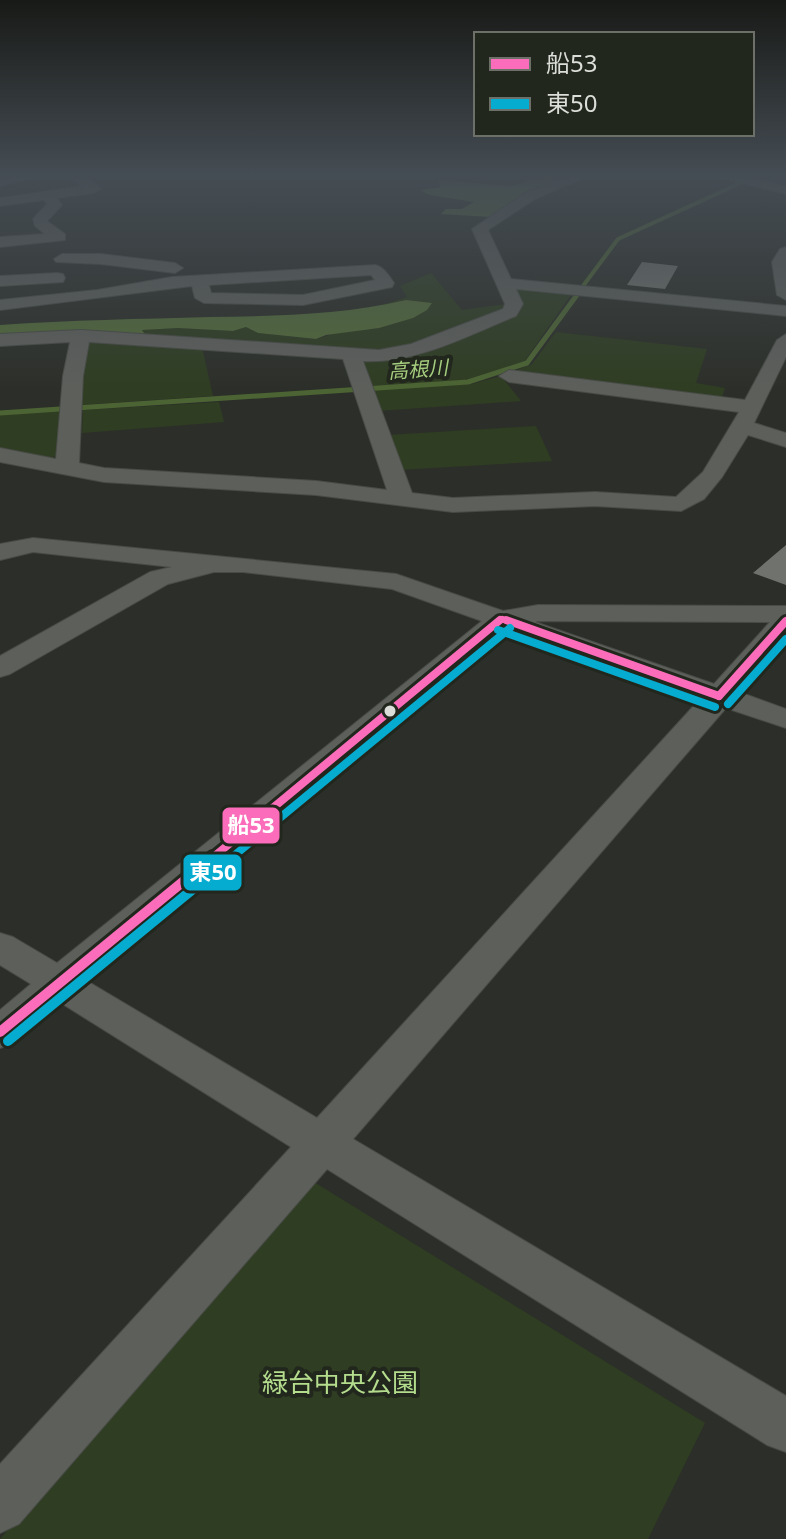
<svg xmlns="http://www.w3.org/2000/svg" width="786" height="1539" viewBox="0 0 786 1539" font-family="'Noto Sans','Noto Sans JP',sans-serif">
  <style>
    .green { fill: #2f3d22 }
    .forest { fill: #526a3a }
    .lines { fill: none; stroke-linecap: round; stroke-linejoin: round }
    .stream-far1 { stroke: #4c6433; stroke-width: 4 }
    .stream { stroke: #4c6433; stroke-width: 5 }
    .building { fill: #6f726d }
    .minor-casing { stroke: #484b46; stroke-width: 2 }
    .minor { fill: #5d5f5b; fill-rule: evenodd }
    .bus-1-far2-casing { stroke: #22271d; stroke-width: 11 }
    .bus-1-far1-casing { stroke: #22271d; stroke-width: 14 }
    .bus-1-casing { stroke: #22271d; stroke-width: 16 }
    .bus-2-far1-casing { stroke: #22271d; stroke-width: 14 }
    .bus-2-casing { stroke: #22271d; stroke-width: 16 }
    .bus-1-far2 { stroke: #fb6dba; stroke-width: 6 }
    .bus-1-far1 { stroke: #fb6dba; stroke-width: 8 }
    .bus-1 { stroke: #fb6dba; stroke-width: 10 }
    .bus-2-far1 { stroke: #06acd0; stroke-width: 8 }
    .bus-2 { stroke: #06acd0; stroke-width: 10 }
    .bus-dot { fill: #dbded8; stroke: #22271d; stroke-width: 3 }
    .labels { text-anchor: middle; dominant-baseline: central; stroke-width: 8; stroke-linejoin: round; paint-order: stroke }
    .far-water-label { font-size: 20px; font-style: italic; fill: #a5cd7e; stroke: #22271d }
    .near-park-label { font-size: 26px; fill: #b3dc8c; stroke: #22271d }
    .line-badge { stroke: #22271d; stroke-width: 3 }
    .badge-label { font-size: 22px; text-anchor: middle; font-weight: bold; fill: #fff }
  </style>
  <rect width="100%" height="100%" fill="#2c2f29"/>
  <g class="green">
    <polygon points="431,273 462,310 506,304 503,312 396,351 147,338 141,330 178,328 233,331 246,327 258,333 316,339 346,330 379,328 406,300 373,308 407,297 400,286"/>
    <polygon points="510,285 573,292 524,362 466,380 368,386 357,357 384,357 505,319"/>
    <polygon points="556,332 707,349 696,383 725,388 721,400 509,373 532,364"/>
    <polygon points="89,339 202,347 213,396 79,405"/>
    <polygon points="501,376 521,401 378,411 370,390 472,384"/>
    <polygon points="219,402 224,422 82,433 83,410"/>
    <polygon points="64,411 57,456 48,458 0,452 0,415"/>
    <polygon points="536,426 552,461 398,470 387,435"/>
    <polygon points="309,1179 705,1423 648,1539 0,1539"/>
  </g>
  <g class="forest">
    <polygon points="541,174 581,174 565,178 516,200 491,217 441,214 446,209 462,209 474,202 430,195 420,190 440,187 439,180 513,186 545,175"/>
    <path d="M406,300L432,303L427,310L413,318L379,328L326,335L316,339L258,333L246,327L233,331L178,328L142,330L147,338H0V325C70,320 140,319 210,317C276,316 342,315 406,300Z"/>
  </g>
  <g class="lines">
    <polyline class="stream-far1" points="580,290 618,239 760,174"/>
    <polyline class="stream" points="0,413 468,382 527,363 582,288"/>
  </g>
  <g class="building">
    <polygon points="642,262 678,266 665,289 627,285"/>
    <polygon points="786,545 786,585 753,573"/>
  </g>
  <g class="lines">
    <g class="minor-casing">
      <g id="minor">
        <polygon points="22,174 51,174 0,186 0,178"/>
        <polygon points="68,174 83,174 101,189 94,193 57,198 62,205 47,221 65,234 65,240 0,247 0,237 45,234 35,226 33,219 47,204 44,200 0,206 0,198 82,186"/>
        <path d="M571,174H593L535,199L488,230L511,279L786,306V316L516,289L523,304L516,316C468,335 416,364 363,361L412,493L453,498L595,492L676,497L703,472L739,412L509,382L499,376L509,370L745,400L777,340L786,334V357L754,423L786,433V447L748,435L722,477L704,499L681,511L595,506L453,512L316,495L104,482L0,462V448L56,459L63,376L70,342L0,346V334L81,330L379,350L411,344L503,309L505,304L472,229L525,193ZM89,342L343,359L387,490L316,481L104,468L79,463L83,376Z"/>
        <polygon points="705,174 730,174 786,186 786,194"/>
        <polygon points="786,247 786,300 777,295 772,262 780,249"/>
        <polygon points="62,254 101,254 175,263 183,268 175,273 101,264 56,262 54,259"/>
        <path d="M375,265C384,267 389,276 394,283L392,287L303,305L204,303L195,298L192,286L0,310V300L97,290L172,277ZM371,275L375,280L303,295L211,293L209,285Z"/>
        <polygon points="57,273 63,274 65,278 63,282 0,286 0,276"/>
        <path d="M33,538L396,574L503,611L538,605L786,606V638L739,692L786,709V728L726,708L353,1139L786,1396V1452L767,1445L327,1169L19,1524L0,1533V1464L291,1147L61,1003L14,1043L0,1048V1010L31,984L0,965V933L13,937L57,963L482,621L392,589L243,572H214L168,584L10,674L0,677V656L150,572L172,567L33,552L0,560V544ZM535,622L538,621L770,622L714,684ZM506,630L700,699L317,1118L87,981Z"/>
      </g>
    </g>
    <use href="#minor" class="minor"/>
    <g class="bus-1-far2-casing">
      <g id="bus-1-far2">
        <polyline points="502,619 512,622"/>
        <polyline points="498,622 502,619"/>
      </g>
    </g>
    <g class="bus-1-far1-casing">
      <g id="bus-1-far1">
        <polyline points="506,620 719,696"/>
        <polyline points="719,696 786,621"/>
        <polyline points="211,859 500,620"/>
      </g>
    </g>
    <g class="bus-1-casing">
      <polyline id="bus-1" points="0,1032 213,857"/>
    </g>
    <g class="bus-2-far1-casing">
      <g id="bus-2-far1">
        <polyline points="498,630 715,707"/>
        <polyline points="728,704 786,639"/>
        <polyline points="230,859 510,628"/>
      </g>
    </g>
    <g class="bus-2-casing">
      <polyline id="bus-2" points="8,1041 232,857"/>
    </g>
    <use href="#bus-1-far2" class="bus-1-far2"/>
    <use href="#bus-1-far1" class="bus-1-far1"/>
    <use href="#bus-1" class="bus-1"/>
    <use href="#bus-2-far1" class="bus-2-far1"/>
    <use href="#bus-2" class="bus-2"/>
  </g>
  <linearGradient id="sky" x2="0" y2="1"><stop stop-color="#181a17"/><stop offset="0.45" stop-color="#454d54"/><stop offset="1" stop-color="#454d54" stop-opacity="0"/></linearGradient>
  <rect width="786" height="389" fill="url(#sky)"/>
  <circle class="bus-dot" cx="390" cy="711" r="7"/>
  <g class="labels">
    <g class="far-water-label">
      <text transform="translate(418 369) rotate(-4)">高根川</text>
    </g>
    <g class="near-park-label">
      <text x="340" y="1382">緑台中央公園</text>
    </g>
  </g>
  <g class="line-badge">
    <rect x="221" y="806" width="60" height="39" rx="8" fill="#fb6dba"/>
    <rect x="182" y="853" width="61" height="39" rx="8" fill="#06acd0"/>
  </g>
  <g class="badge-label">
    <text x="251" y="833">船53</text>
    <text x="213" y="880">東50</text>
  </g>
  <rect x="474" y="32" width="280" height="104" fill="#22271d" stroke="#6c7068" stroke-width="2"/>
  <rect x="490" y="58" width="40" height="12" fill="#fb6dba" stroke="#6c7068" stroke-width="2"/>
  <text x="546" y="72" font-size="24" fill="#dbded8">船53</text>
  <rect x="490" y="98" width="40" height="12" fill="#06acd0" stroke="#6c7068" stroke-width="2"/>
  <text x="546" y="112" font-size="24" fill="#dbded8">東50</text>
</svg>
